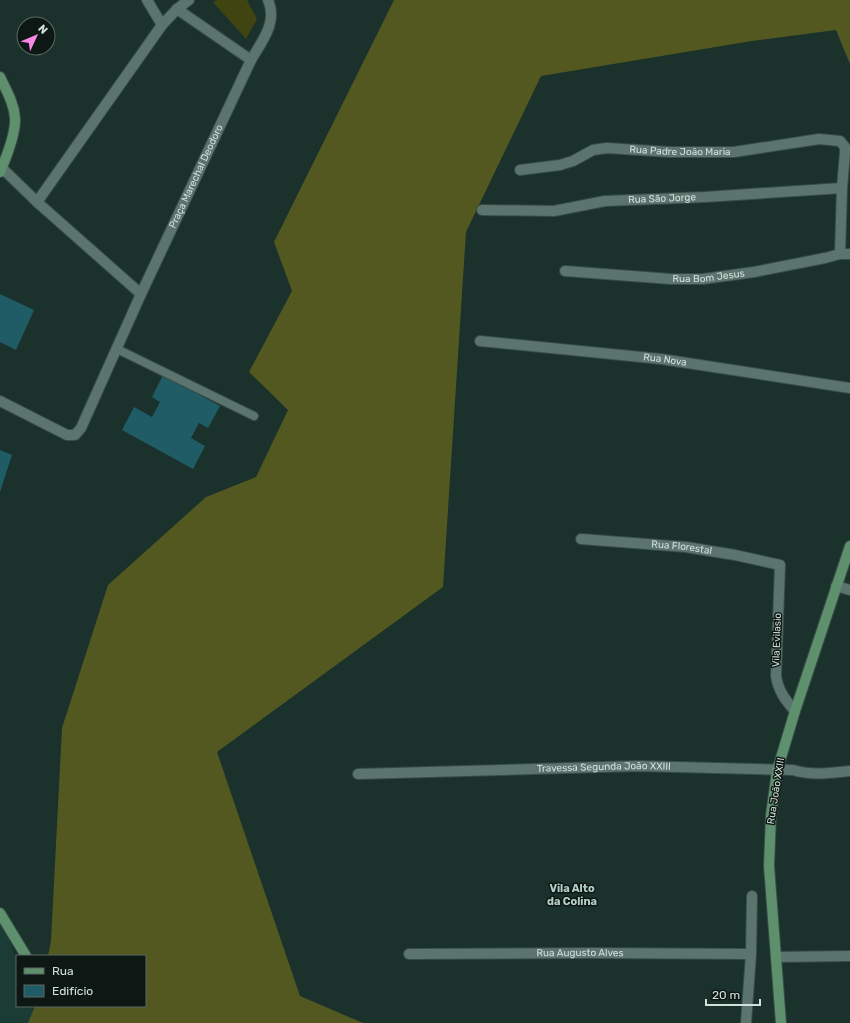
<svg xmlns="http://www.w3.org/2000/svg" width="850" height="1023" viewBox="0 0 850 1023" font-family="Rubik,sans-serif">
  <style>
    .built { fill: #1b3c35 }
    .green { fill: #3f4411 }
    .forest { fill: #525820 }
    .building { fill: #205c65 }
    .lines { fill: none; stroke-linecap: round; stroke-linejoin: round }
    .lane-casing { stroke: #394d48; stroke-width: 10 }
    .street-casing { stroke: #394d48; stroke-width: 12 }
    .secondary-casing { stroke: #394d48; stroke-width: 12 }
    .lane { stroke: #5b746d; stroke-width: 8 }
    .street { stroke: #5b746d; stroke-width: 10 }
    .secondary { stroke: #5f906e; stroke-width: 10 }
    .labels { text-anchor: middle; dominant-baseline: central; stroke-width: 3; stroke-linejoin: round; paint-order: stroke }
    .street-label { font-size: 10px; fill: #d2e0dc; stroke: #0d1714 }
    .neighbourhood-label { font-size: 11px; font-weight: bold; fill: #b3cfc7; stroke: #0d1714 }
  </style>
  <rect width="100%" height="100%" fill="#1a312c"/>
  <polygon class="built" points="0,914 17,963 17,1006 32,1006 33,1011 28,1023 0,1023"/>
  <polygon class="green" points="217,0 247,0 257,19 246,39 213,2"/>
  <polygon class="forest" points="394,0 850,0 850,64 836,30 752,41 541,76 466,232 443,587 217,752 300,996 363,1023 28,1023 35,1006 145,1006 145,956 48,956 51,941 62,728 108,585 206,497 256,477 288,410 249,372 292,291 274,242"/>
  <g class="building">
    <polygon points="0,294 34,310 16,350 0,342"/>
    <polygon points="163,375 220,406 208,428 199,423 191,438 205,446 193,469 122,430 134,407 152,417 160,402 152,397"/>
    <polygon points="0,450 12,455 0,492"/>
  </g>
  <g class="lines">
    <g class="lane-casing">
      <polyline id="lane" points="117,349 254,416"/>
    </g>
    <g class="street-casing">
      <g id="street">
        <polyline points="147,0 162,25"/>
        <polyline points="177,9 251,60"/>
        <polyline points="2,168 37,202 141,294"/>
        <path id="s1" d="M520,170L560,165L573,161L593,150L607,148L670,152H734L819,139L840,141L845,147V152L842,188L840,254"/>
        <polyline points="37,202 162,25 177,9 189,0"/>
        <path id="s2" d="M482,210L554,211L605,201L705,197L842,188"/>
        <path id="s3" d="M565,271L671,279H703L754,272L825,258L840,254H850"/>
        <path id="s4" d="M480,341L661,359L850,388"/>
        <path id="s5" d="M0,401L67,435H75L81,428L141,294L251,60C262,41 278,22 268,0"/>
        <path id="s6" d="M581,539L686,547L735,555L780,565L776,676C778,690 785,700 795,711"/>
        <polyline points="836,586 850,590"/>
        <path id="s7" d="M358,774L638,766L793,770C813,776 830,773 850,771"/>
        <path id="s8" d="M409,954L590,953L751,954"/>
        <polyline points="776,957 850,956"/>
        <polyline points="746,1023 751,954 752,896"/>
      </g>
    </g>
    <g class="secondary-casing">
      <g id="secondary">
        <path d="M0,77C6,90 14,103 15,118C16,134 6,158 0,172"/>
        <polyline points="0,913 26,956"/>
        <polyline points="781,1023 769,866 771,815 777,771 795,711 850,546"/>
      </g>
    </g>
    <use href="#lane" class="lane"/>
    <use href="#street" class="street"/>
    <use href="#secondary" class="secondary"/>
  </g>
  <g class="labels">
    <g class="street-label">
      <text stroke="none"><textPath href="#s1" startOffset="164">Rua Padre João Maria</textPath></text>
      <text stroke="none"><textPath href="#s5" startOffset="369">Praça Marechal Deodoro</textPath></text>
      <text stroke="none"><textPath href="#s2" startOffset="181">Rua São Jorge</textPath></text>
      <text stroke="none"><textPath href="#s3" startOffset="144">Rua Bom Jesus</textPath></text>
      <text stroke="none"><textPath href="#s4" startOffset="186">Rua Nova</textPath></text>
      <text stroke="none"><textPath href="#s6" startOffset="101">Rua Florestal</textPath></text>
      <text transform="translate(777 640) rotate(-88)">Vila Evilasio</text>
      <text stroke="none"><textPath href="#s7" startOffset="246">Travessa Segunda João XXIII</textPath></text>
      <text transform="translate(776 791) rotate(-81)">Rua João XXIII</text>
      <text stroke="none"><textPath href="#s8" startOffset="171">Rua Augusto Alves</textPath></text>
    </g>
    <g class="neighbourhood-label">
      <text x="572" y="888">Vila Alto<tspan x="572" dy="13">da Colina</tspan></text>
    </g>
  </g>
  <rect x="16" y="955" width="130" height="52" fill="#0d1714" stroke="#5c6764"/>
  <rect x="24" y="968" width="20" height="6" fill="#5f906e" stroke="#5c6764"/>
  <text x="52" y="975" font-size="12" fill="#d2e0dc">Rua</text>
  <rect x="24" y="985" width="20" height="12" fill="#205c65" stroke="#5c6764"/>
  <text x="52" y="995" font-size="12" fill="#d2e0dc">Edifício</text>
  <g transform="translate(36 36) rotate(46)"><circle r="19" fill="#0d1714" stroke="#5c6764"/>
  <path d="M0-3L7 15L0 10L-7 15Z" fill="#fa87e7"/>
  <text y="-6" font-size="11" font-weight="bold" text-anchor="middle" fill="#d2e0dc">N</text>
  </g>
  <path d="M706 999v6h54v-6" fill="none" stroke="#d2e0dc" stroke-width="2"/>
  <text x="712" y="999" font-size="12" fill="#d2e0dc" stroke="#0d1714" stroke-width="3" paint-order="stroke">20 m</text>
</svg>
